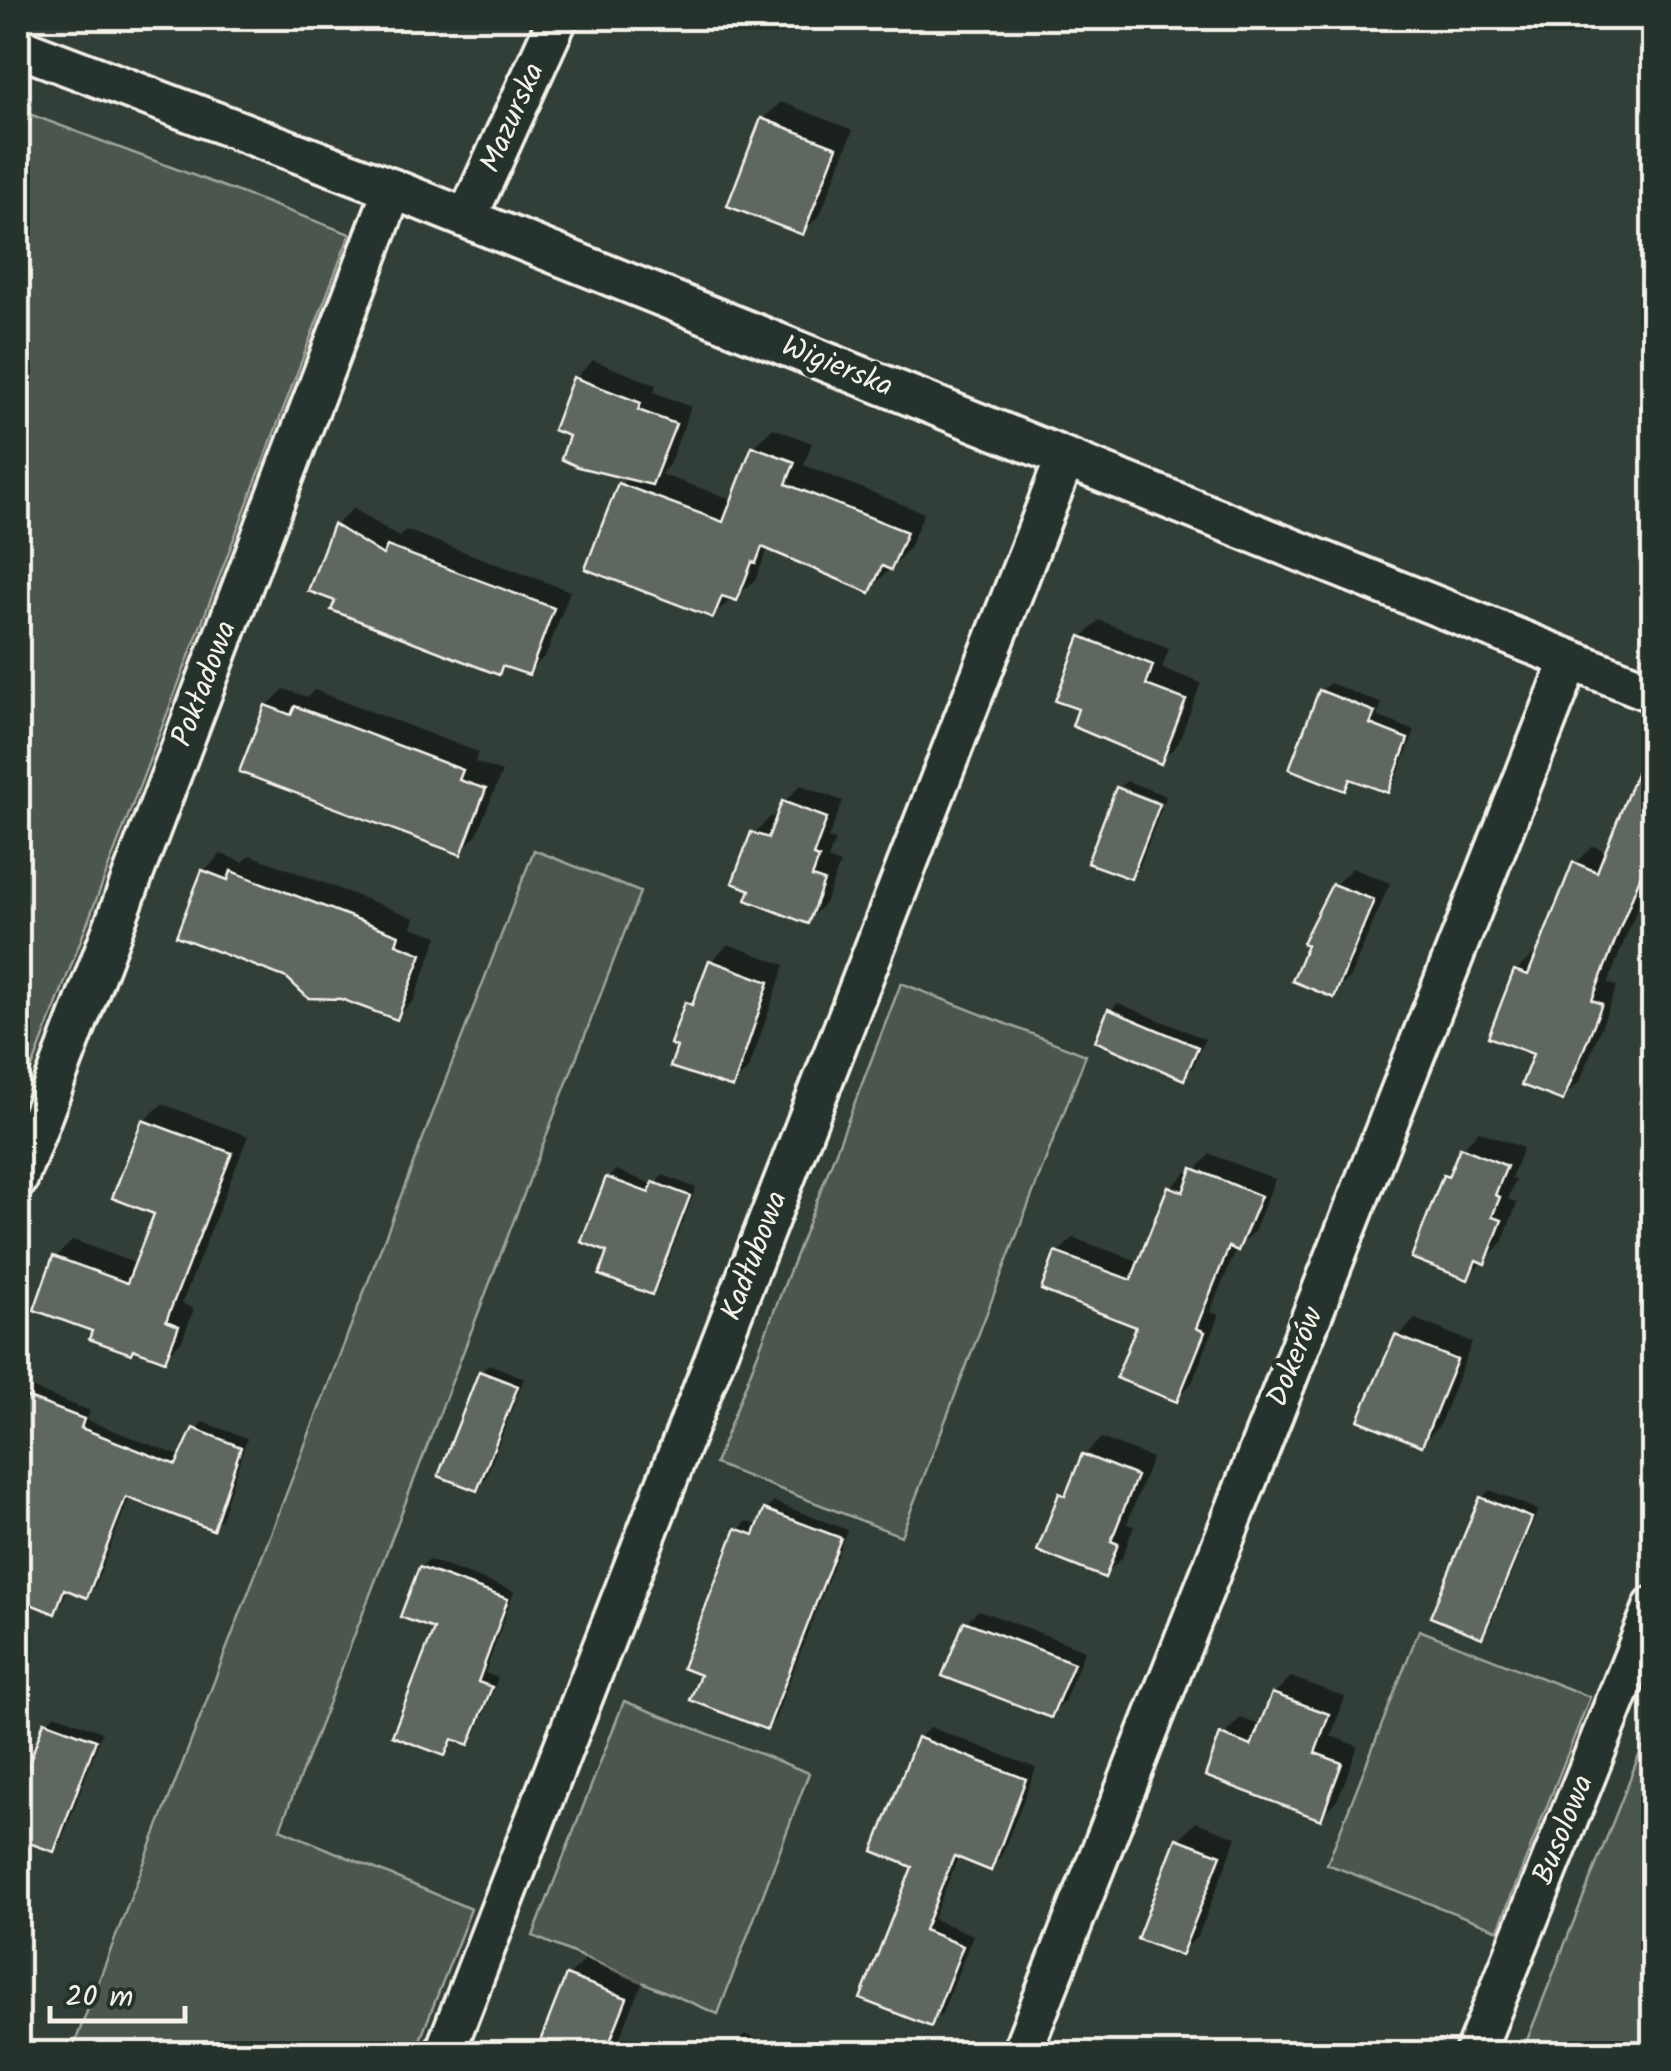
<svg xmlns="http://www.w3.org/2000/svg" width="1671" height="2071" viewBox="0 0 1671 2071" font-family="Kalam,sans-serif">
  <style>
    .green { fill: #4c564f; stroke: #a0a49c; stroke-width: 2.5 }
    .shadow { fill: #0007; fill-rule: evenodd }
    .building { fill: #5f6861; stroke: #f4f1e8; stroke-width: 2.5 }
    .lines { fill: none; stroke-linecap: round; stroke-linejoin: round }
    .street-casing { stroke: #f4f1e8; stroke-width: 45 }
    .street { stroke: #26332d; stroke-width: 38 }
    .labels { text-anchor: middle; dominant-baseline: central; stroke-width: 10; stroke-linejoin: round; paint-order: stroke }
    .street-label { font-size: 30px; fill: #f4f1e8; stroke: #26332d }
  </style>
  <rect width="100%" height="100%" fill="#323e38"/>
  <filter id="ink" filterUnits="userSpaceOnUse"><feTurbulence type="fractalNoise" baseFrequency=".01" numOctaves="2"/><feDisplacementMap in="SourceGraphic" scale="20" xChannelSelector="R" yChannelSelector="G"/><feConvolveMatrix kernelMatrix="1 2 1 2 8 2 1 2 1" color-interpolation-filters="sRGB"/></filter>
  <g filter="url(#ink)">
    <g class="green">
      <polygon points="32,115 350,234 18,1105 18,153"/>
      <polygon points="534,850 640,892 280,1829 471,1909 415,2053 71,2053"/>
      <polygon points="901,983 1086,1055 901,1536 715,1464"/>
      <polygon points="1419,1630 1590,1697 1498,1930 1327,1864"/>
      <polygon points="624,1701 809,1773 718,2014 533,1936"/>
      <polygon points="1653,1720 1653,2053 1522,2053"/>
    </g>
    <g class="shadow">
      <polygon points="781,102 853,130 820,215 803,232 763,119"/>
      <polygon points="593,360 656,385 654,392 691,407 669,465 660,474 734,500 754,447 773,428 812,443 804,465 924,513 909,548 870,590 769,547 755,580 713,615 620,485 628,477 572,434 556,429 576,378"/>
      <polygon points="353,508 399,537 406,530 570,591 546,655 528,672 506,664 498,672 311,590 336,525"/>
      <polygon points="1099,620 1169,648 1162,668 1201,683 1178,744 1160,761 1081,708 1082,638"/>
      <polygon points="1330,683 1382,704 1377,716 1415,731 1395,782 1387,790 1354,777 1344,788 1321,691"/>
      <polygon points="284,689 307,697 314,690 478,752 475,762 502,772 477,834 460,852 267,706"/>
      <polygon points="1654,762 1654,865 1608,983 1617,986 1580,1081 1562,1098 1536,1053 1516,971 1534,954 1539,956 1575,864 1593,846 1608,852"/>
      <polygon points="1127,781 1166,796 1164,803 1121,786"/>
      <polygon points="801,785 843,801 828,838 835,840 828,859 840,864 825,903 807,921 753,888 754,834 771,816 778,819 784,802"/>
      <polygon points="1119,791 1162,807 1139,868 1130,876"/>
      <polygon points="221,854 243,862 251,855 415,918 412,927 438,936 414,1000 397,1017 204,872"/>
      <polygon points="1352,868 1390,883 1350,977 1333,995 1334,886"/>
      <polygon points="728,944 785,965 749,1068 732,1086 687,1004 700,990 711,962"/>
      <polygon points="1118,1003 1205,1039 1192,1069 1183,1077 1110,1011"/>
      <polygon points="162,1104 248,1136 182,1303 194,1309 182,1340 165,1358 95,1330 55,1258 73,1240 137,1264 157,1212 144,1121"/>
      <polygon points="1479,1131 1523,1148 1511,1178 1516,1180 1508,1199 1517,1203 1502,1243 1467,1277 1445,1176 1455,1166 1462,1149"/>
      <path d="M1210,1154L1275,1179L1254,1232L1237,1248L1210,1312L1219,1315L1192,1383L1176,1399L1140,1326L1057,1254L1073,1238L1141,1262L1171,1188L1187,1171L1193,1174ZM1175,1186L1196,1193L1175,1191Z"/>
      <polygon points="616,1170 654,1185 663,1175 696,1188 659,1284 651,1292 611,1251 608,1179"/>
      <polygon points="1415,1319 1472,1342 1439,1426 1422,1443 1398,1337"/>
      <polygon points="489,1364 524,1378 485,1480 476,1488 481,1373"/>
      <polygon points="28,1387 90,1411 87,1420 182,1457 195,1430 203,1422 247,1438 221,1519 213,1527 130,1496 95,1586 87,1595 68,1588 62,1603 54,1611 18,1596 18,1400"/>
      <polygon points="1101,1438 1152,1458 1127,1524 1134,1526 1122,1558 1104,1575 1061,1495 1073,1483 1084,1456"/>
      <polygon points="1490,1490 1538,1510 1489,1627 1481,1635 1482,1498"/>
      <polygon points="774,1502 847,1530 775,1719 767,1727 704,1673 686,1667 739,1529 747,1521 760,1526 766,1510"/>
      <polygon points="429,1560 514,1591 485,1673 498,1678 476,1734 468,1742 456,1738 445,1753 437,1628 421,1568"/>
      <polygon points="979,1610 1085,1650 1064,1702 1051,1715 966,1622"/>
      <polygon points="1291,1677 1345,1697 1331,1736 1358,1746 1338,1799 1320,1817 1223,1736 1240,1718 1262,1726 1274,1694"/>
      <polygon points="55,1714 102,1732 62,1841 54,1850 18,1836 18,1802 46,1723"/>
      <polygon points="930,1727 1036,1768 1001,1857 990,1868 959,1855 933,1919 973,1935 942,2013 931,2024 915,1865 919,1738"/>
      <polygon points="1196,1822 1237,1837 1198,1936 1180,1953 1140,1938 1179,1839"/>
      <polygon points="586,1959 643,1981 613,2054 553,2054 569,1976"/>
      <polygon points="745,2034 796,2054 727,2054"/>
    </g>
    <g class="building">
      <polygon points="761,118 837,147 803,235 727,206"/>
      <polygon points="573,377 641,403 638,410 676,424 652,485 578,467 561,459 569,436 553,430"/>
      <polygon points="752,446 795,462 786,484 907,532 891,570 882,566 870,593 762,547 756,563 752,562 737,601 722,596 713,618 585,569 618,483 723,522"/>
      <polygon points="333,524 383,555 387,546 554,608 529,675 502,666 499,675 331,610 335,601 308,591"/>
      <polygon points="1080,636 1153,665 1146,685 1186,700 1161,764 1072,726 1078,709 1055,701"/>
      <polygon points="1319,690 1375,712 1370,724 1408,739 1388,793 1350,779 1345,791 1289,769"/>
      <polygon points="265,705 291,715 295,706 463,770 459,780 486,789 461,855 239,772"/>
      <polygon points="1651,735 1654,735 1654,841 1592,1000 1602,1004 1563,1101 1521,1085 1533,1054 1488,1037 1514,970 1528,975 1573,862 1597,872"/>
      <polygon points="1116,787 1160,804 1131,879 1087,863"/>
      <polygon points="782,801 827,818 813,856 819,858 812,877 824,881 808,924 746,900 750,890 732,883 751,832 768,838"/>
      <polygon points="202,870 228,880 231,871 399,935 396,944 422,954 397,1020 341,999 308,998 287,978 176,936"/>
      <polygon points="1332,884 1374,900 1334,998 1292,981 1307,945 1302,943"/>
      <polygon points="709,960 769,982 733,1088 670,1067 677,1047 670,1044 685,1002 692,1005"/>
      <polygon points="1108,1009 1198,1047 1184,1080 1095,1041"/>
      <polygon points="142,1120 232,1153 166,1321 179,1326 165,1361 133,1349 131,1354 89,1339 92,1331 34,1310 53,1256 127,1283 154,1214 112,1198"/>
      <polygon points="1460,1147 1507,1166 1495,1195 1500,1197 1492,1217 1502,1220 1485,1264 1476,1260 1468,1280 1411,1258 1443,1175 1448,1177"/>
      <polygon points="1192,1168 1261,1196 1238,1251 1229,1247 1196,1328 1205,1332 1177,1402 1116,1378 1136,1327 1041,1290 1055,1252 1131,1280 1168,1186 1183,1192"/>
      <polygon points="606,1177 649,1193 653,1182 690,1196 652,1295 599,1275 607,1252 581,1242"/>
      <polygon points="1395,1335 1457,1360 1422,1446 1358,1420"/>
      <polygon points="479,1371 518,1386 477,1491 438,1476"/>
      <polygon points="18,1394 84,1419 81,1428 176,1465 193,1428 241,1447 213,1530 126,1497 87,1598 64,1589 55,1614 18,1599"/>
      <polygon points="1082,1454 1137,1476 1111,1541 1118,1544 1105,1578 1037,1551 1059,1493 1065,1496"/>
      <polygon points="1480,1497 1532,1518 1482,1638 1430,1617"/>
      <polygon points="764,1509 841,1538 767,1730 690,1700 700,1675 682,1668 736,1528 754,1535"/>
      <polygon points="419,1567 508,1599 478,1682 492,1687 469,1745 452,1739 445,1756 392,1736 434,1629 400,1617"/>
      <polygon points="964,1621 1074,1663 1051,1718 942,1676"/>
      <polygon points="1272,1693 1329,1714 1315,1753 1342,1763 1321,1820 1205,1776 1220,1734 1251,1746"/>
      <polygon points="44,1721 96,1740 54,1852 18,1839 18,1795"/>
      <polygon points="917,1737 1026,1779 991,1871 954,1856 924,1930 963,1946 931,2027 860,1999 912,1867 873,1851"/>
      <polygon points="1176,1838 1221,1855 1181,1956 1137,1939"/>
      <polygon points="566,1975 627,1998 605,2054 535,2054"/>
    </g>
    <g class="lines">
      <g class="street-casing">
        <g id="street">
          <polyline points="18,47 393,189 1654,693"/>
          <polyline points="467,218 558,18"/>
          <polyline points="18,1179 393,189"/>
          <polyline points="444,2054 1065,459"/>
          <polyline points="1021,2054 1570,661"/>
          <polyline points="1474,2054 1654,1606"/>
        </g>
      </g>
      <use href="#street" class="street"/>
    </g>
  </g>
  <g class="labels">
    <g class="street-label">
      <text transform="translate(513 118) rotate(-66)">Mazurska</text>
      <text transform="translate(837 367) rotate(22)">Wigierska</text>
      <text transform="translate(205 684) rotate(-69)">Pokładowa</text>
      <text transform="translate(755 1256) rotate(-69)">Kadłubowa</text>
      <text transform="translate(1296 1357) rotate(-68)">Dokerów</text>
      <text transform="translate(1564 1830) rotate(-68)">Busolowa</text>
    </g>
  </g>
  <rect width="1671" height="2071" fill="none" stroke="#26332d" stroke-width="60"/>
  <rect x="30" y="30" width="1611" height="2011" fill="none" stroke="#f4f1e8" stroke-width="4" filter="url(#ink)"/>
  <path d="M50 2006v15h135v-15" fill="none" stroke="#f4f1e8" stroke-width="5"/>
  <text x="65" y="2006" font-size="30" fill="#f4f1e8" stroke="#26332d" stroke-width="8" paint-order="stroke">20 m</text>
</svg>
